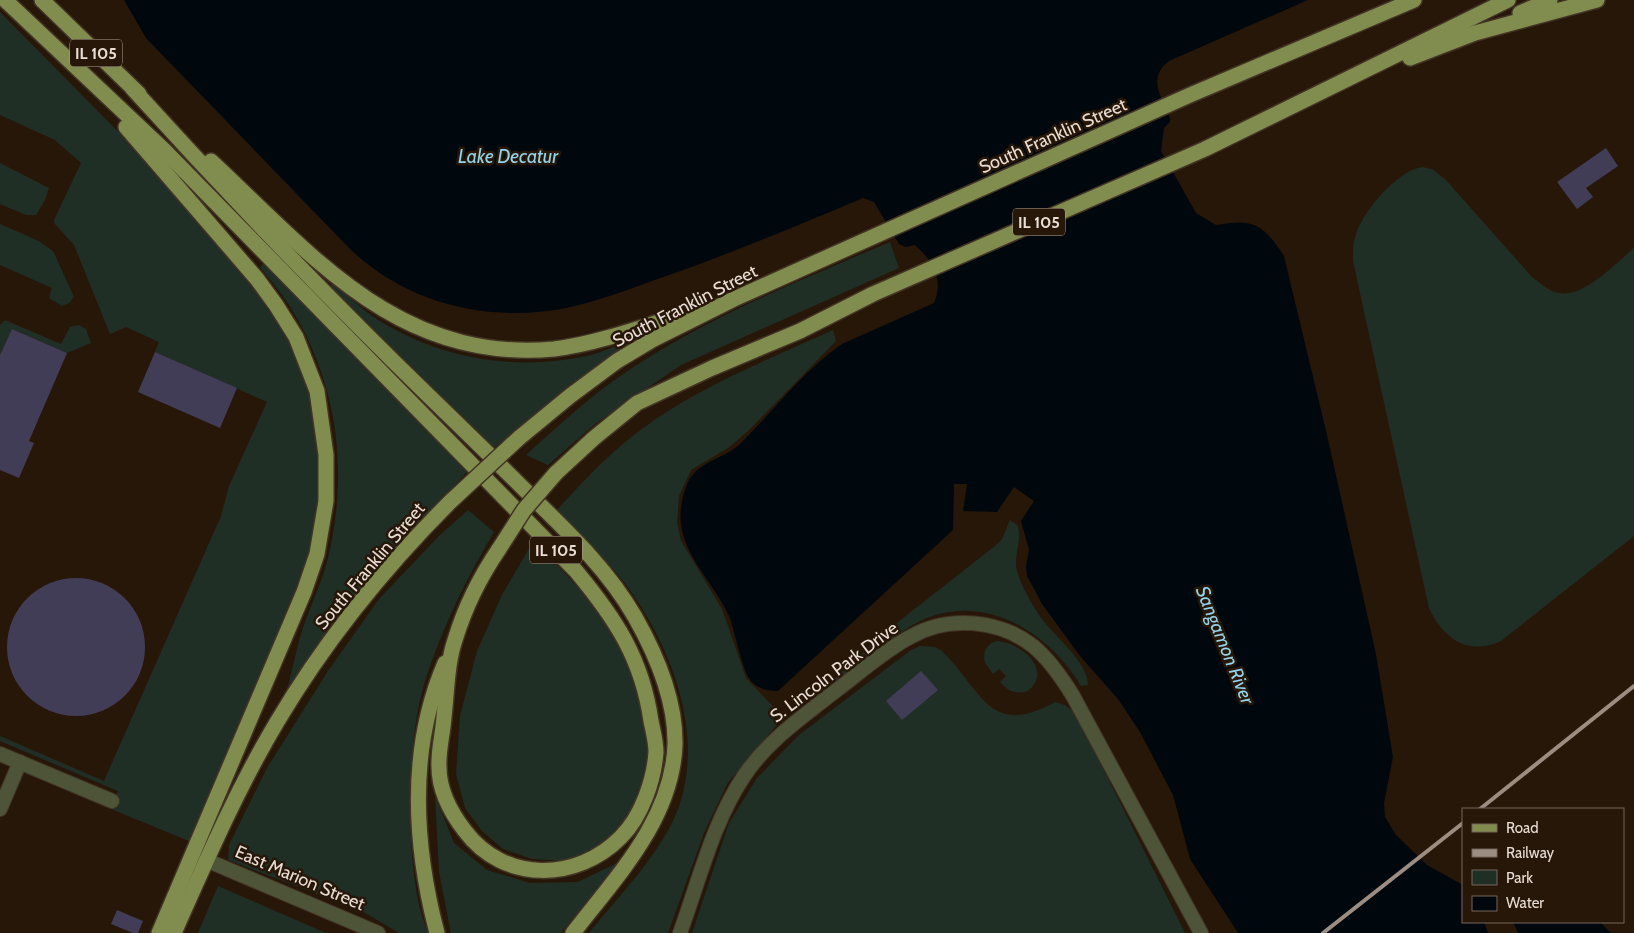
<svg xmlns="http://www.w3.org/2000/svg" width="1634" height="933" viewBox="0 0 1634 933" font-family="Cabin,sans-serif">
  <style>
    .green { fill: #202f26 }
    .water { fill: #00080e }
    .building { fill: #423d56 }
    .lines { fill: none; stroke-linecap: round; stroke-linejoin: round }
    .street-casing { stroke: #423325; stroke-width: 16 }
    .primary-casing { stroke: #423325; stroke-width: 18 }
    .street { stroke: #4e5437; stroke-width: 14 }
    .primary { stroke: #808d4e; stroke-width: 15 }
    .rail { stroke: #9b8d82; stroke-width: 4 }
    .primary-bridge-casing { stroke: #423325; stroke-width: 18; stroke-linecap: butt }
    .primary-bridge { stroke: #808d4e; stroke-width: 15 }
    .labels { text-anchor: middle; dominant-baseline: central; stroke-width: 5; stroke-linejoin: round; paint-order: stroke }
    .shield { fill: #271709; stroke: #afa297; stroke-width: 1 }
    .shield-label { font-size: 16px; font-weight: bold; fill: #e9ddd4 }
    .street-label { font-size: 18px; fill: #e9ddd4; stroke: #271709 }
    .water-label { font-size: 19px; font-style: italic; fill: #93d4ea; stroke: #271709 }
  </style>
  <rect width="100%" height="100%" fill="#271709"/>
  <g class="green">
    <polygon points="0,12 157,171 261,298 294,350 310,396 316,421 320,461 318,506 306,567 280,636 189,841 111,809 118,791 0,741 0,736 104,781 221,516 229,486 267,402 155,352 159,342 126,327 110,334 74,245 54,223 54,220 81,163 55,140 0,115"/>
    <polygon points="0,163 49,188 45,200 36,215 26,215 0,204"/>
    <path d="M1422,167L1432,169L1445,179L1532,277C1540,283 1548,291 1559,293C1584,298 1616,263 1634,248V536L1501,641C1467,656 1444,639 1429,608L1353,261C1353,251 1353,242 1356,234C1364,210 1397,171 1422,167Z"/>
    <polygon points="0,224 39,241 53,251 74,297 69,303 62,306 49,298 52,288 0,265"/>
    <path d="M890,242L899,268L681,365L595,424L548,465L526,455C556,428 586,400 619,377C703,319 796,282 890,242Z"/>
    <path d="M265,261L468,471L379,568L285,697C291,676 295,655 301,634C308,611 319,589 326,566C349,479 340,391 294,313C285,297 272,282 260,267Z"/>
    <path d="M333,283C346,293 358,306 371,315C433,358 514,372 587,356C601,353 614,346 627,342L630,347L553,401L494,448L330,286Z"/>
    <polygon points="5,320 61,344 70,327 79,325 86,329 91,343 67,353 12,329 0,355 0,325"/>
    <path d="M833,330L836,341L748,431L728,448L691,470L679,496L677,523L681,541L722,609L746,678L783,717L727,784L704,833L668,933H589C615,901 645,870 666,834C713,756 677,654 627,586C607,559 579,535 556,511C577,488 599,464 623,444C684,392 761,363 833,330Z"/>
    <path d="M468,510L494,532C466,579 442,628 425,681C407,741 406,839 418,900C420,911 424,922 428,933H399L362,911L228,860L229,845L267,768L328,671L379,599L440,535Z"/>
    <path d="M1010,520L1018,526C1021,543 1016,549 1016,564C1016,578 1034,608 1042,619C1055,637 1088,662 1088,685L1081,686C1044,624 968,584 902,632C888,642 845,681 832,683L840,673L889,629L995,546L1002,539Z"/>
    <polygon points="534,540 596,607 625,656 644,709 650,764 634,811 605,843 565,861 532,859 503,849 482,831 465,808 456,774 460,716 477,651 502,595"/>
    <path d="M997,641C1020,642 1054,670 1028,691C1016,695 1008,691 1000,682L1006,676L999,669L993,674L985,663C982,653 987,643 997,641Z"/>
    <path d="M920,646L935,647L942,651C982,690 989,739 1055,702L1065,705L1076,714L1185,933H692L729,823L757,778L799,735L911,650Z"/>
    <polygon points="435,796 454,843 487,870 530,883 578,882 619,862 561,933 451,933 439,872"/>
    <polygon points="218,886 326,933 198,933"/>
  </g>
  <g class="water">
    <path d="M124,0H1308L1169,61C1147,78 1161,96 1170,118V122L1164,128L1161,151L1196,213L1216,225C1254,218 1263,224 1284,256L1327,435L1376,654L1393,757L1384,803L1385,817L1396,835L1427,865L1463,885V922H1484L1488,933H1238L1190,859L1173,795L1140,732L1118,699L1080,656L1042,604L1027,576L1026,566L1029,550L1021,521L1034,501L1014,487L997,512L963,511L967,484H954L953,530L778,691C769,691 757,689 751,681C741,668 736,634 729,616C717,589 690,562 683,534C678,517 681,498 688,482C699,460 726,459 742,442C775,409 803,371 842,344L934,303C944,279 933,261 915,245L906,247L899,244L874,202L863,198C799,225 737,251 672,274C639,285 606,299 571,307C491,324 409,305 350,249L146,38Z"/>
    <polygon points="1513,922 1600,922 1611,933 1518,933"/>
  </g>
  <g class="building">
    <polygon points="1606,148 1618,166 1586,188 1593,197 1577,209 1557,182"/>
    <polygon points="12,329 67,353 29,441 34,443 19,478 0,470 0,355"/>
    <polygon points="155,352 237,388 220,428 138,392"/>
    <circle cx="76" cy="647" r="69"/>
    <polygon points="921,671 938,690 902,720 886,701"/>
    <polygon points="117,910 143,921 138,933 133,933 111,924"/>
  </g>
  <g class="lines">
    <g class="street-casing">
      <g id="street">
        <polyline points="0,754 112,801"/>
        <polyline points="0,809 20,762"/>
        <polyline points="206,860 378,933"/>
        <path d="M680,933C699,881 713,822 744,776C768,740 805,715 838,689C862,671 885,650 912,636C949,615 1000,620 1033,646C1050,660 1062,678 1073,696L1201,933"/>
      </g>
    </g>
    <g class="primary-casing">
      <g id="primary">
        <path d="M5,0L164,150L576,571C615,618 642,658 651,721C653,731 656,742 656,752C654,780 642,816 621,837C577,882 504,883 465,831C451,813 439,790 439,767C438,751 443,733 444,717C447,692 447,663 455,640C465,607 480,577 499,549"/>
        <polyline points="42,0 139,94"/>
        <polyline points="1520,13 1550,0"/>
        <polyline points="1410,58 1475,33 1597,0"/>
        <path d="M133,89C229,195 328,298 431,398C465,431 499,464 532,497C569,533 609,571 635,617C656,654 676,701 675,745C672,820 616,877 573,933"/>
        <polyline points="126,127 257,279 276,305 296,337 317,391 326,455 326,501 317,554 304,592 159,933"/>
        <path d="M211,161C313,256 399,363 554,349C598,344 653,323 696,310"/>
        <polyline points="519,438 570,396 617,361 652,340 734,299 1190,95 1414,0"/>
        <polyline points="556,473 594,438 637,403 712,368 800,331 873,294 1205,149 1508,0"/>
        <path d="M174,933C206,861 237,789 277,722C325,641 384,568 450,502"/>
        <path d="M437,933C414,845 408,749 445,663"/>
      </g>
    </g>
    <use href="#street" class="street"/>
    <use href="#primary" class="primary"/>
    <g class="rail">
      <polyline points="1480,809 1634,686"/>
      <polyline points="1323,933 1463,823"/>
    </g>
    <g class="primary-bridge-casing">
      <g id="primary-bridge">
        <polyline points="450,502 519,438"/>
        <polyline points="499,549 524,510 556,473"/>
      </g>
    </g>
    <use href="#primary-bridge" class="primary-bridge"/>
  </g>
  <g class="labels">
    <g class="shield">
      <rect x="70" y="39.5" width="52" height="27" rx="4"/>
      <rect x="1013" y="208.5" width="52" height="27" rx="4"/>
      <rect x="530" y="536.5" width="52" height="27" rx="4"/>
    </g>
    <g class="shield-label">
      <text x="96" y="53">IL 105</text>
      <text x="1039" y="222">IL 105</text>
      <text x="556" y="550">IL 105</text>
    </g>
    <g class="street-label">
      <text transform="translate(1053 136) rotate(-24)">South Franklin Street</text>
      <text transform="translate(685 306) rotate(-27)">South Franklin Street</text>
      <text transform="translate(370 566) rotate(-50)">South Franklin Street</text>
      <text transform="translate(834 672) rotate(-37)">S. Lincoln Park Drive</text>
      <text transform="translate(300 878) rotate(23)">East Marion Street</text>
    </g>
    <g class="water-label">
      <text x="508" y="156">Lake Decatur</text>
      <text transform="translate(1225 645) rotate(68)">Sangamon River</text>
    </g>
  </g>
  <rect x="1462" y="808" width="162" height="115" fill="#271709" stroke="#75665a"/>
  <rect x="1472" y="824" width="25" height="8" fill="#808d4e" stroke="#75665a"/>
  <text x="1506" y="833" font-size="15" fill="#e9ddd4">Road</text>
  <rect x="1472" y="849" width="25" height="8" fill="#9b8d82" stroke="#75665a"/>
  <text x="1506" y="858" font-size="15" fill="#e9ddd4">Railway</text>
  <rect x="1472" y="870" width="25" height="15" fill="#202f26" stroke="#75665a"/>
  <text x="1506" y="883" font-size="15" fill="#e9ddd4">Park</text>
  <rect x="1472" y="896" width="25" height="15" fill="#00080e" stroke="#75665a"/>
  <text x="1506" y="908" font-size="15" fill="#e9ddd4">Water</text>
</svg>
